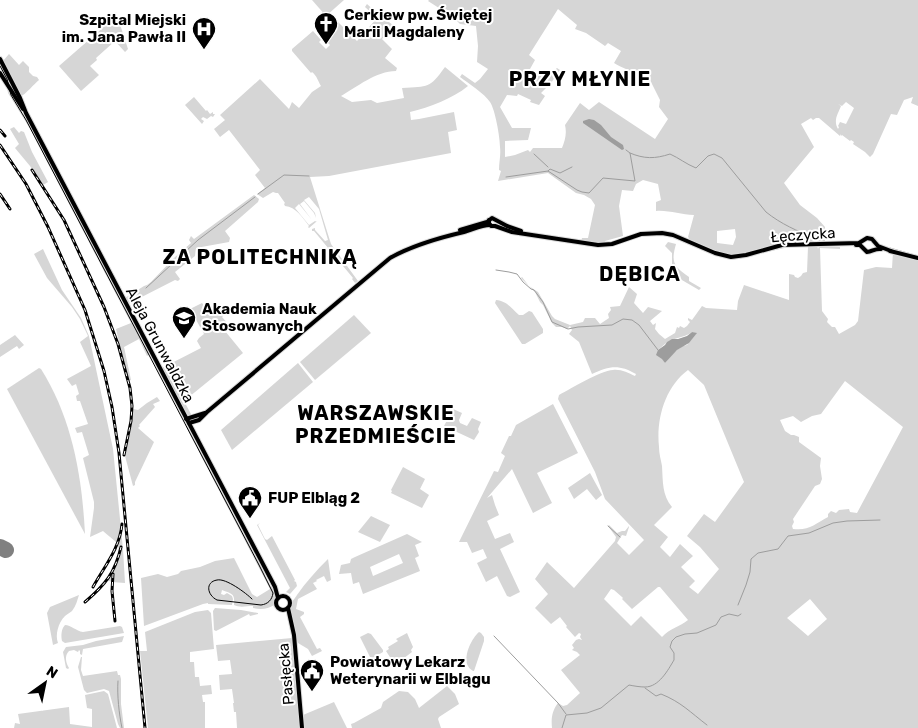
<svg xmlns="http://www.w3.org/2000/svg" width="918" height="728" viewBox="0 0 918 728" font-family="Rubik,sans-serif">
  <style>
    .green { fill: #d6d6d6; fill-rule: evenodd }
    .water { fill: #9d9d9d }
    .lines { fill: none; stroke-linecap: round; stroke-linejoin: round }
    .stream { stroke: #9d9d9d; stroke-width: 1 }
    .runway { stroke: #808080; stroke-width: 16 }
    .major-casing { stroke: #dbdbdb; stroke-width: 6 }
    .major { stroke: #000; stroke-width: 4 }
    .tram { stroke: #000; stroke-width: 1 }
    .rail-casing { stroke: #000; stroke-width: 3 }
    .rail { stroke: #fff; stroke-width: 1; stroke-dasharray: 4; stroke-linecap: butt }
    .labels { text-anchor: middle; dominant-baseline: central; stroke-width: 4; stroke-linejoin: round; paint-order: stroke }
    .poi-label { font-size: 15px; font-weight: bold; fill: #000; stroke: #fff; text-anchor: start }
    .street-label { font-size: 15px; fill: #000; stroke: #fff }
    .district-label { font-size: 20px; font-weight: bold; letter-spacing: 1px; fill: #000; stroke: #fff }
  </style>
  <rect width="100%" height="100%" fill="#fff"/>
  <g class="green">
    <polygon points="312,0 344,0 326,16"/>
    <path d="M429,0H918V106L911,103L913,97L904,100L897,115L891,114L873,154L870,157L865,152L853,144L854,142L851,140L850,141L842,135L841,136L840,134V136L819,118H816L813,120L811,118L801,124L814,147L784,183L800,205L817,218L825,227V243H788L741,255C722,257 705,247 689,240V238L688,237L694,215C681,215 669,210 656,211V202L661,200L658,184L643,180L636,184L633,191L622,190L619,206L623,236L605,241L606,244H597L581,242L582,238H588L595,205L591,199L584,195L576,193L548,173L498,181L501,171L499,170C499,162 501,155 500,147C500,137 495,109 490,102C485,94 468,83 460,77L462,74L475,83L480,79L488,69L477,62L478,46L476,26L460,24L453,17L428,1ZM558,9L577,25L575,29L586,33L605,46L608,43L621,51L614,63C622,68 629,69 636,75L639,73L650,80L660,100L659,107L668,119L655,139L599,102L589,110L580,103L565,125C567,134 565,140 562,148H533L530,152L528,150L515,155L505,157V141L528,140L531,128H512L500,107L507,95L517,96L518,94L531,100L530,102L539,105L545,96L541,93L551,83L560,70L557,68L551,73L549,72L545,78L530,69L535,60L529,55ZM846,102L854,108L846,124L840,122L838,126L839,127L838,129C833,120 838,114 841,106L838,104L842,106ZM735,229L736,237L733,245L717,243V231Z"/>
    <path d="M367,4L378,14L393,25V27L382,39L392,49L385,58L397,68L396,71C376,71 357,87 341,96L352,102L371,100L377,103L404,98L402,88C429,86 429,89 445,67L468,86C452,99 430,107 410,112L411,120L419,119L454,112L457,130L448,132L451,153L329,176L310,177L331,244L358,281L355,283L352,279L353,278L314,231H312V229L315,228V230L325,241L328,240L319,209L309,197L304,200L315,213L316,218L314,213L304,201L300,204L312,220L299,204L295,208L309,225L315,221L317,222H316L309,228L308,227L309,226C302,217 296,207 285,206L284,204L285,203L278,193H276L273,192L263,198L257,194L265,188L255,175L260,170L229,130L220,137L214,129L225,120L220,115L260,79L289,109L292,102L299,108L312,92L321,86C318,81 317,76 312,72L311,73L292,51V49L313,31L321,40L319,42L326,49L330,45L322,37L330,29L324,21L331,15L357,41L377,18L365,7Z"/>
    <polygon points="116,12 128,49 125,52 115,41 96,58 97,60 90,66 99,75 81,91 59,66 106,25 105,23"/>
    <path d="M9,54L19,65L23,61L29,67V72L33,76L37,77L39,80C34,84 26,94 20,97L4,66L3,61Z"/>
    <polygon points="7,87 44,152 150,354 147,356 139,339 124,347 131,380 128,381 116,329 131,323 29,127 8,93"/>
    <polygon points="194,97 206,111 207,110 210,114 213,112 213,114 215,114 213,117 211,116 207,119 203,117 201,119 204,121 202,124 185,105"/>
    <polygon points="14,127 19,133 21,131 24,132 32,152 48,182 43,185 30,166 15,148 19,144 10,129"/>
    <polygon points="254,195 259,199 258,202 225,231 230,238 229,242 196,248 195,256 175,272 180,279 178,281 175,280 128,304 125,298 144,286 147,285 151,282 174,258 191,243 189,240 191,236 194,239"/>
    <path d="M668,242L676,244C671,262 673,266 689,277V281L701,288L699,290L675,276L672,268V253L665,246Z"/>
    <path d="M817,245L818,249L819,246L840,247V249L820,248L822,311L828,319L827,322L832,327H835L839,334L855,325L858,321L864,270L876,267L892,268L893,252L918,259V728H552C551,718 552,711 558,703L563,706L567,705L580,693L561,670L580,655L577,652L572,650L574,648L572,645L576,640L579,639L582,640L580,637L581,634L579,633L575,637L566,627L567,626L560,617L551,624L535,608L548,594L535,579L547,562L574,588L615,541L616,537L608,526L609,525L617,533L622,531H625L629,526V527L626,536L622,535L617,543L629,555L644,540L605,499L595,472L558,399L559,395C572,388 600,371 613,370C621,369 628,373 635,376L636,374C619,364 609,366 592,374L579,342L569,334L572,330L570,326L567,329L562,327H556L552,323L543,305L540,302L535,292L521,278L522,277L529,286L538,292L552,316L555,319L570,325L583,322L585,318H595L600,324L609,318L608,314L611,310L610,307L620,306L629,287L637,294L634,303L643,313L648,307L662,311L650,321L653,325L656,323L655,329L659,334L665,339L675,333L677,327L679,328L680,326L684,328L687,326L690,322L688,320V318L692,320L702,306L706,308L737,310L738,301L744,285L789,300V274L794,275L795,277L798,278L801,276L803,273L807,272L808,247H789L758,254H756V253L781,246ZM692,332L696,334L687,345C677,347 671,356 665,363L658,350C662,347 667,341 672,340C679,337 685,337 692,332ZM688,370L704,385L744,482L715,522L704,514L687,536L700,547L719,569L698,594L689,587L695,581L681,567L693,556L680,544L670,557L660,547L668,537L654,525L672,507C662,495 663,482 662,466C661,460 659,454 659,447C656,419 665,387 688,370ZM845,381L903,427L857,513L850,512L849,509L839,510L836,513L831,511L828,514V517C815,524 809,531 793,529L792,526L794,522L793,519L815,486L820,484L822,479L820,466L821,458L799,442V437L794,435H791L785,431L780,420L793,416L801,422L812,416L821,414ZM658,587H660L688,620C680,627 670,628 662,637L641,616L631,626L604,599L611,589L614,590L622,597L623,598L622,599L632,609ZM810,599L827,619L808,636L787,618Z"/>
    <path d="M43,249L62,290L81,318L89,336L113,449L123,549L125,583L112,582L106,580C111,572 124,551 116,542C112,538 107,535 103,531L90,537L94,508V502L83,458L89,455L82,432L77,433L75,428L88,424L80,401H77L76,396L79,394L76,384L72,386L67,379L91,366L80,342L88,336L80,319L72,307L47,278L34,254Z"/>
    <path d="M496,300C507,301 511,308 519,315H523L529,311L532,312L543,329V333L525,344H522L495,303Z"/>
    <polygon points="202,303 211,314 218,309 223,316 222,317 230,326 225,331 243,353 184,401 192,416 190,417 186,415 162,368 201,348 197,341 199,338 204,334 190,309"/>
    <polygon points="354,315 371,333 315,380 300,362"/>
    <polygon points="15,335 24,345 19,349 17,346 0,357 0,345"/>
    <polygon points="298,363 313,382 232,450 221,430"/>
    <path d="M39,368L41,369C72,418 82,476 85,534L7,389Z"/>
    <polygon points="157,397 160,401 153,404 155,407 139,425 140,426 138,428 154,442 135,482 135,485 133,486 125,456 131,428 133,409 138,410 147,403"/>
    <polygon points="553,404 578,453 537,473 552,503 533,513 512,469 487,498 492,495 495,505 499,515 487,521 495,539 510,533 514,542 500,549 520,592 510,597 507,596 497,576 486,582 477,563 487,558 483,549 472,553 467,542 459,542 494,471 498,472 505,456 501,453 509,436 511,436 516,425"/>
    <polygon points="453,409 462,413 459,420 460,423 467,426 472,418 481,422 478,429 479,432 474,440 444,426"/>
    <path d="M185,425L188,427L191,431H190L195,442H197L237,521L267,574L265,575L271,587L273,586L277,598L274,605C268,609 261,610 253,608V606C246,606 240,608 234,605C235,593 232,594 222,590L221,594L224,595L227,593L232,596L233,599L232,605L208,604V603L203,604L144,626L141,578L158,574L167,577L178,574L181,571L200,567L215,561L234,558L252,594L257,597L270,589Z"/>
    <polygon points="403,467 425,479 420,489 429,495 422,508 391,493 392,491 391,490"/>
    <polygon points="590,473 602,495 596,500 587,489 574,499 568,488"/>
    <polygon points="371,516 390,525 380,542 358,532"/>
    <polygon points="260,523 258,525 265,539 267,540 272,536 295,580 294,581 296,582 297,586 290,594 286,592 290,588 257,525"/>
    <path d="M407,534L422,542L415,545L419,556L415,558L420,571L363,594L359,582L353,584L351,573L339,574L341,565L350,563L351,559L355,557ZM399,554L403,563L373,576L370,567Z"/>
    <path d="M328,559L331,580L327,582L324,576L316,580L317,581L313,583L317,589L298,599L296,609L304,612V614L300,617L317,649L320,648L322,651L312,656L308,649L298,643C296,637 288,613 289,609C290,603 294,600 297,595C306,582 316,571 328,559Z"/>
    <path d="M79,595C77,601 76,606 72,611C70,613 67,614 65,616C58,623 55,635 58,643L53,645L47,613L50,607Z"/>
    <polygon points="215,608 241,610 258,613 258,614 250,616 249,614 216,631 214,630 213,611"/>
    <polygon points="208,610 211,613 214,649 190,652 190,662 194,662 195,677 199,677 200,686 211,685 212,694 202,695 203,702 205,702 205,728 148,728 140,651 147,651 145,632 195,612"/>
    <path d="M65,625C71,625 76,631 83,632L120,626L122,627L124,633L65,643L62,641C61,636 61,629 65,625Z"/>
    <path d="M479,632L481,633L484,637V641L474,671H473C470,669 468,667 467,664C464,654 472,638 479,632Z"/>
    <polygon points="368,633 371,634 383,650 383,652 371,659 360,637"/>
    <polygon points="407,633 413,647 411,650 412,652 395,665 386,651 389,649 388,647 398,641 396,639"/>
    <path d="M124,636L122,642L83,649L82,655L80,654V651L79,650L78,652L74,650L69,651C64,656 66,663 69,668L68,669L66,668L63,652L66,647L83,645L96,641Z"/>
    <polygon points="292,638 301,728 237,728 236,712 234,712 233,703 234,703 232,689 220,690 219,675 232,674 230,660 218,661 216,645"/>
    <polygon points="81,657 82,657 81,670 83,676 117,671 118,675 120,675 121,679 121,704 124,728 120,728 118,724 109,691 104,689 87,693 84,690 78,667"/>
    <polygon points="447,686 455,694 459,704 439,717 438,719 441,728 352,728 351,724 354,723 381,708 383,702 399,691 408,692 415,699 419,708"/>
    <polygon points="104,691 108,694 117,728 14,728 15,723 20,724 18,714 69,707 70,724 92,727 92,709 87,708 85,695"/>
    <polygon points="334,702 347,728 304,728 303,715"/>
  </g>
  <g class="water">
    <polygon points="589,119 594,120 601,125 611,137 623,145 624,149 622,150 583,123 583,121"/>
    <polygon points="692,332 697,333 689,343 677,350 665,363 662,359 656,355 658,350 665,345 667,342 672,339 678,339 687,336"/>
  </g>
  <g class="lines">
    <g class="stream">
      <path d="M630,153C644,159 655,159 670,154C679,158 686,164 696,168L708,156L714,154L722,158L766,212C781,224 797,231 815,238"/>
      <polyline points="534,154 548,167"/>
      <polyline points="548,171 550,169 560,173 572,167"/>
      <polyline points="506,177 548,171 577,190 582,192 589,193 603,178 635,181 630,153 626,150"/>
      <polyline points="258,194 284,175 309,176"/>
      <polyline points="890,248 918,256"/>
      <polyline points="773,249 782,247"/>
      <polyline points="732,259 741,258"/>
      <polyline points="496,270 509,272 517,274 523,282 531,289 534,290 543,302 552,322 568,329 578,327 612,325 623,319 632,320 639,325 658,350"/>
      <polyline points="146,288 198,240 255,197"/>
      <polyline points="608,526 620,537"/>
      <polyline points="738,605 746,585 750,572 751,559 758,553 778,549 788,536 809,533 833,523 847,521 880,520"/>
      <polyline points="494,636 558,703 566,714"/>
      <path d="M118,681C117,695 119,714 122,728"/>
      <path d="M645,688L656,696L661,694C681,702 690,712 707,725"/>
      <path d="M562,728L566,715L587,713L601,708L629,685C634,686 640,687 645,687C659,687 668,670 674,660V653L670,647L672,641L676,637L685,634L697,633L716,625L721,617L729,614L738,616L741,614"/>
    </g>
    <polyline class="runway" points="0,547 6,550"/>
    <g class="major-casing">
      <g id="major">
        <polyline points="0,59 20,98 26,113 275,587 278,598"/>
        <polyline points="0,73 23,109"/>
        <polyline points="489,220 489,223 491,226 495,226 512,232 598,245 612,244 641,234 662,233 673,235 715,253 731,257 746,255 782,245 859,243 867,238 872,239 878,246 891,251"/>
        <polyline points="460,230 487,222 492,218 507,226 521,231"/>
        <path d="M856,245H860L867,252C872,252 875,248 881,249"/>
        <polyline points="890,251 918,258"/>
        <polyline points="186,419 205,413"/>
        <path d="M189,423L199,420L207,412L390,258C413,245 438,238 464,232C472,230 481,225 490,225"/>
        <circle cx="283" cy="603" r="7"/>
        <polyline points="288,608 294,635 302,728"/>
      </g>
    </g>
    <use href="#major" class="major"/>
    <path class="tram" d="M0,66L7,79L11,95L26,120L259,565L273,593C272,600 268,604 261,605L217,600C207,595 205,582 217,580C226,578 246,593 252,599"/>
    <g class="rail-casing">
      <g id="rail">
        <polyline points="0,130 5,136"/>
        <polyline points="0,145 26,184 48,227 85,310 104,371 112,407 119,453 145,728"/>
        <polyline points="32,170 64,220 104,307 118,344 130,388 132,406 131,421 124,455"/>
        <polyline points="0,194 10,209"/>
        <polyline points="113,574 112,591 115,621"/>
        <path d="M93,587C104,567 120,548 122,524"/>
        <path d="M85,602C105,585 115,573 121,547"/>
      </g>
    </g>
    <use href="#rail" class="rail"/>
  </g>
  <defs>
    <g id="church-pin" transform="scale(1.25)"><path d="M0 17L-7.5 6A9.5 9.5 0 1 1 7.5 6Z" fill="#000" stroke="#fff"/><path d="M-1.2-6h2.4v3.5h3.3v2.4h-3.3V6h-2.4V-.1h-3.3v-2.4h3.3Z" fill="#fff"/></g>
    <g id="hospital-pin" transform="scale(1.25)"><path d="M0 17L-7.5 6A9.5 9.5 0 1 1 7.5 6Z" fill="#000" stroke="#fff"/><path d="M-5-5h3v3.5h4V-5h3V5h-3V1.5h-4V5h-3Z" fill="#fff"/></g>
    <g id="university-pin" transform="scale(1.25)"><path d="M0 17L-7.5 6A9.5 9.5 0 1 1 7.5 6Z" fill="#000" stroke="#fff"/><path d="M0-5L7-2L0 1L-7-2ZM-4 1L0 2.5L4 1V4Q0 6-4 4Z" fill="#fff"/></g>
    <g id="civic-pin" transform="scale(1.25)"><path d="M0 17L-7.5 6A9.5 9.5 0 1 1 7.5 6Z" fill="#000" stroke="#fff"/><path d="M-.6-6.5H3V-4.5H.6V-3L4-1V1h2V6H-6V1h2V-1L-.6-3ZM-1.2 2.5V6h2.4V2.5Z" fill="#fff"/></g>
  </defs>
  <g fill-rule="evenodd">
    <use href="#church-pin" x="326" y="24"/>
    <use href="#hospital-pin" x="204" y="29"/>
    <use href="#university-pin" x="184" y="318"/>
    <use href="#civic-pin" x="250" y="498"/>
    <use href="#civic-pin" x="312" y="671"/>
  </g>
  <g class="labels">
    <g class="poi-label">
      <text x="344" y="15">Cerkiew pw. Świętej<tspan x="344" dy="17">Marii Magdaleny</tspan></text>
      <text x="186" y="20" text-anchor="end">Szpital Miejski<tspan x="186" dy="17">im. Jana Pawła II</tspan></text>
      <text x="202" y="309">Akademia Nauk<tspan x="202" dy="17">Stosowanych</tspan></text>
      <text x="268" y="498">FUP Elbląg 2</text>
      <text x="330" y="662">Powiatowy Lekarz<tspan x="330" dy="17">Weterynarii w Elblągu</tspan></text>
    </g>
    <g class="street-label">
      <text transform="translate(803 235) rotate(-4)">Łęczycka</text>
      <text transform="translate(160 345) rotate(62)">Aleja Grunwaldzka</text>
      <text transform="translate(286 674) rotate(-95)">Pasłęcka</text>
    </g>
    <g class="district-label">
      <text x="580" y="79">PRZY MŁYNIE</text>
      <text x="260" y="257">ZA POLITECHNIKĄ</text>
      <text x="640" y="274">DĘBICA</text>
      <text x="376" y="413">WARSZAWSKIE<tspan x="376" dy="23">PRZEDMIEŚCIE</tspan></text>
    </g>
  </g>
  <g transform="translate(45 683) rotate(33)" stroke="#ffffff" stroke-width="4" paint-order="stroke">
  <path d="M0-4L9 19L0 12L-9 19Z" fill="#000000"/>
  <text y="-8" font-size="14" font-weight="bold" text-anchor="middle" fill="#000000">N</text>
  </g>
</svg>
